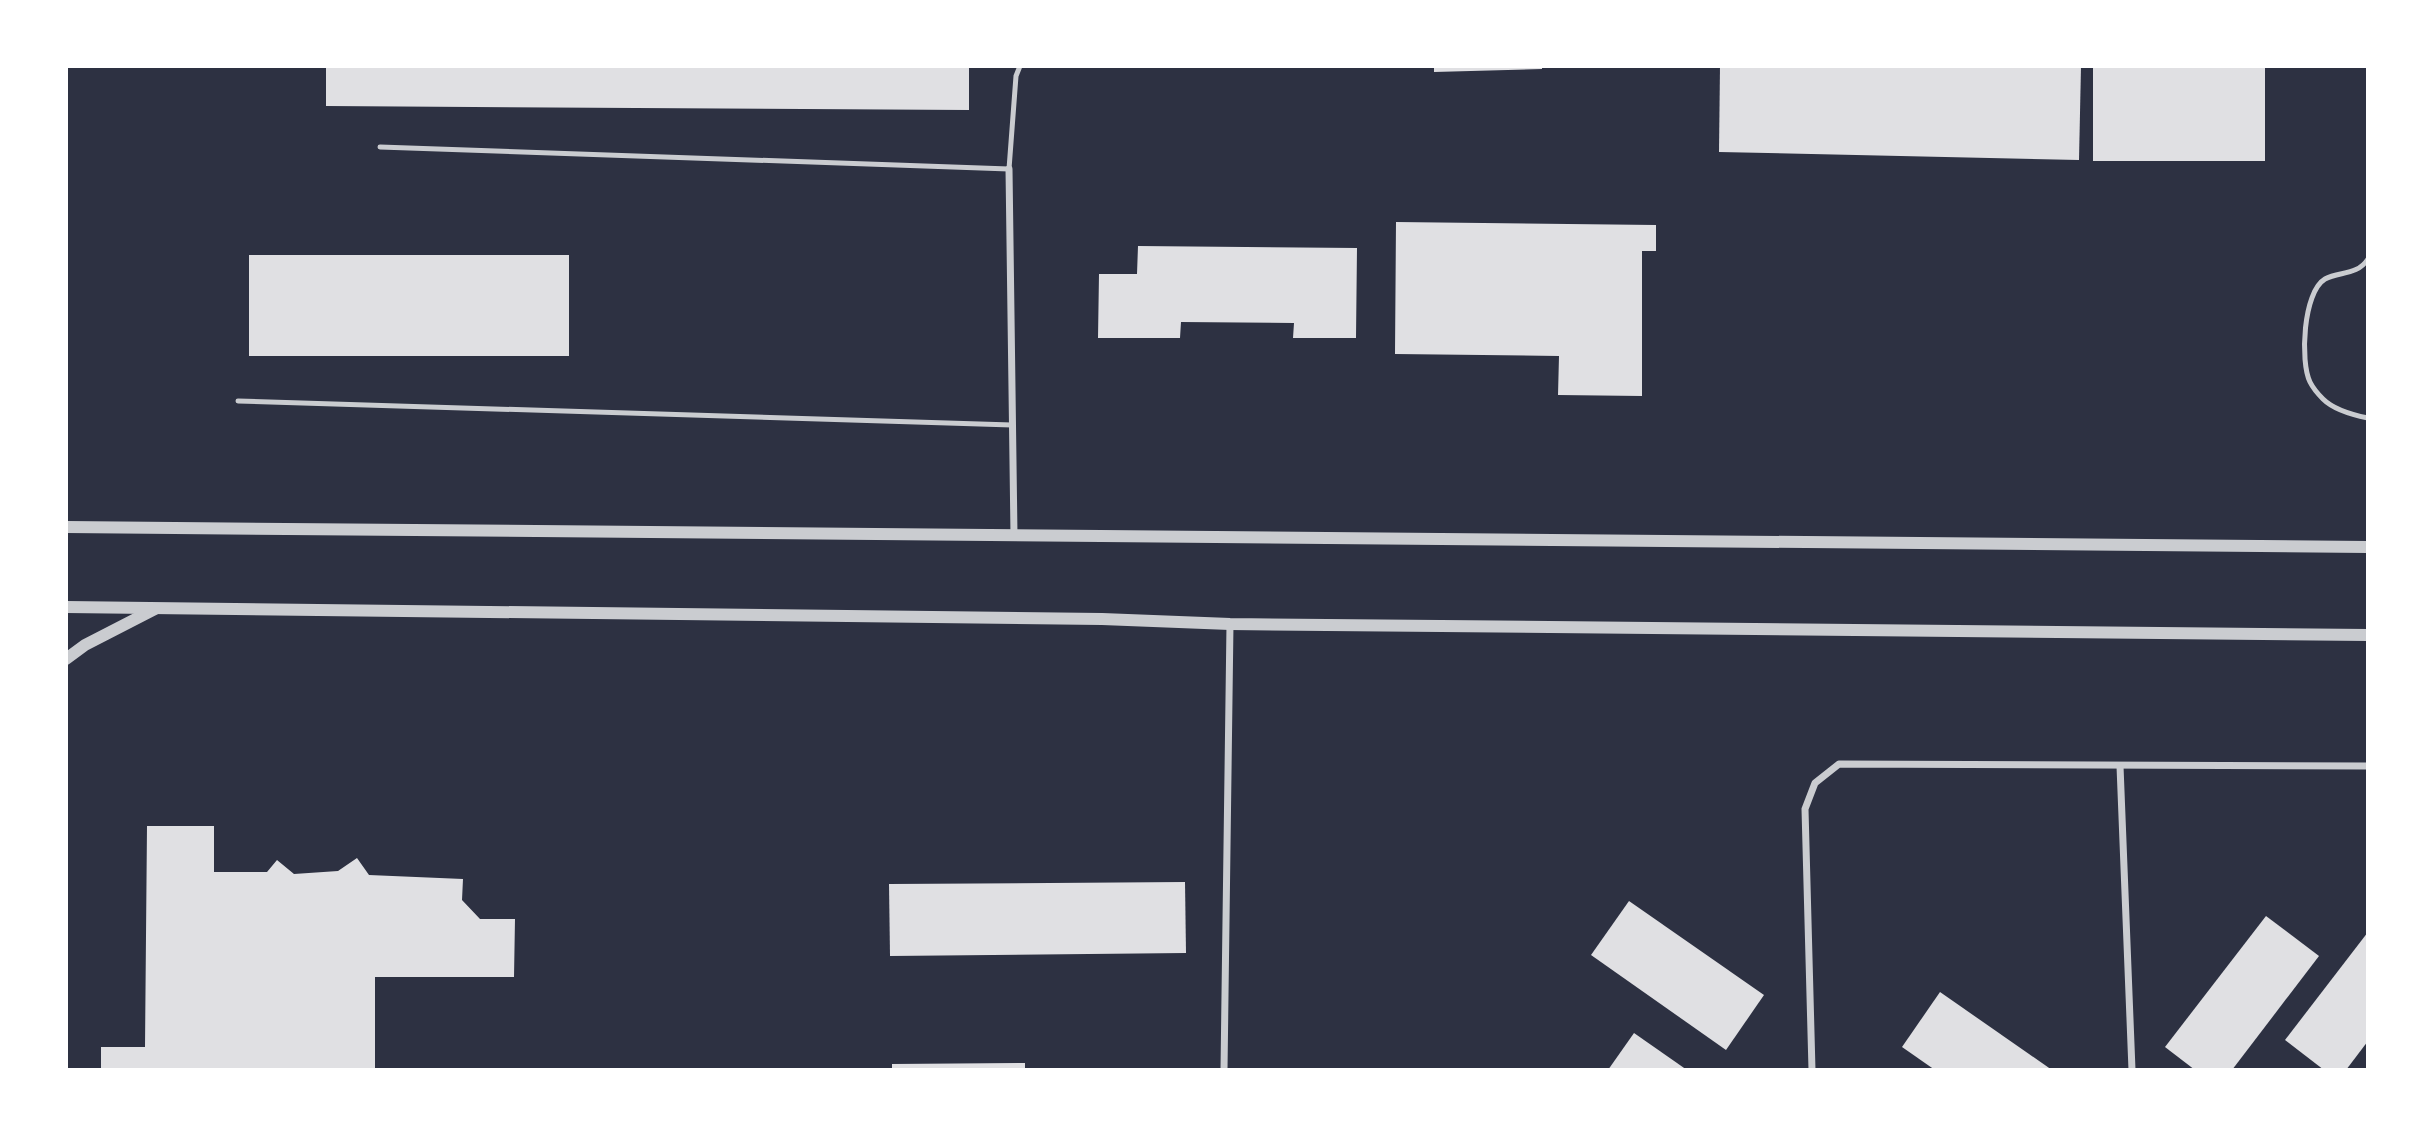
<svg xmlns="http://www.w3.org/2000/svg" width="2434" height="1136" viewBox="0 0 2434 1136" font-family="Rubik,sans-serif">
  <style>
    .building { fill: #e0e0e3 }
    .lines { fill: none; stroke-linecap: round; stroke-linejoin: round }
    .service { stroke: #caccd0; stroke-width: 5 }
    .minor { stroke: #caccd0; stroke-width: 7 }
    .tertiary { stroke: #caccd0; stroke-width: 12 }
  </style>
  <rect width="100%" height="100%" fill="#2d3142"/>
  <g class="building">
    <polygon points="326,66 969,66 969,110 326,106"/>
    <polygon points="1434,66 1542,66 1542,69 1434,72"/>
    <polygon points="1720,66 2081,66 2079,160 1719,152"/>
    <rect x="2093" y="66" width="172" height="95"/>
    <polygon points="1396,222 1656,225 1656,251 1642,251 1642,396 1558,395 1559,356 1395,354"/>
    <polygon points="1138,246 1357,248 1356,338 1293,338 1294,323 1181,322 1180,338 1098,338 1099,274 1137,274"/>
    <rect x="249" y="255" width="320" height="101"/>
    <polygon points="147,826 214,826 214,872 267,872 277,860 294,874 338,871 357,858 369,875 463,879 462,900 480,919 515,919 514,977 375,977 375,1070 101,1070 101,1047 145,1047"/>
    <polygon points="1185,882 1186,953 890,956 889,884"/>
    <polygon points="1629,901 1764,995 1726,1050 1591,955"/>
    <polygon points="2266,916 2319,956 2232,1070 2195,1070 2165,1047"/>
    <polygon points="2368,932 2368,1041 2346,1070 2324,1070 2285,1040"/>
    <polygon points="1940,992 2052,1070 1935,1070 1902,1047"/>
    <polygon points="1634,1033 1687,1070 1608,1070"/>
    <polygon points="1025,1063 1025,1070 892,1070 892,1064"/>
  </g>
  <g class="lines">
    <g class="service">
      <polyline points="380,147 1009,169 1016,76 1020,66"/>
      <path d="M2368,259C2357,276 2339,271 2325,279C2303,292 2300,362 2310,382C2313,388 2319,395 2323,399C2334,410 2353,415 2368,418"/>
      <polyline points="238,401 1012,425"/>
    </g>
    <g class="minor">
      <polyline points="1009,169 1014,535"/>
      <polyline points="2120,766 2132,1070"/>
      <polyline points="1224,1070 1230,624"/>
      <polyline points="1812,1070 1805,809 1815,783 1839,764 2368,766"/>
    </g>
    <g class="tertiary">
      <polyline points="66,527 2368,547"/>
      <polyline points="66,607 1102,619 1230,624 2368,635"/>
      <polyline points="66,659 85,645 155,609"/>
    </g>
  </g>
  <rect width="2434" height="1136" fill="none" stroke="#ffffff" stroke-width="136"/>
</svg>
